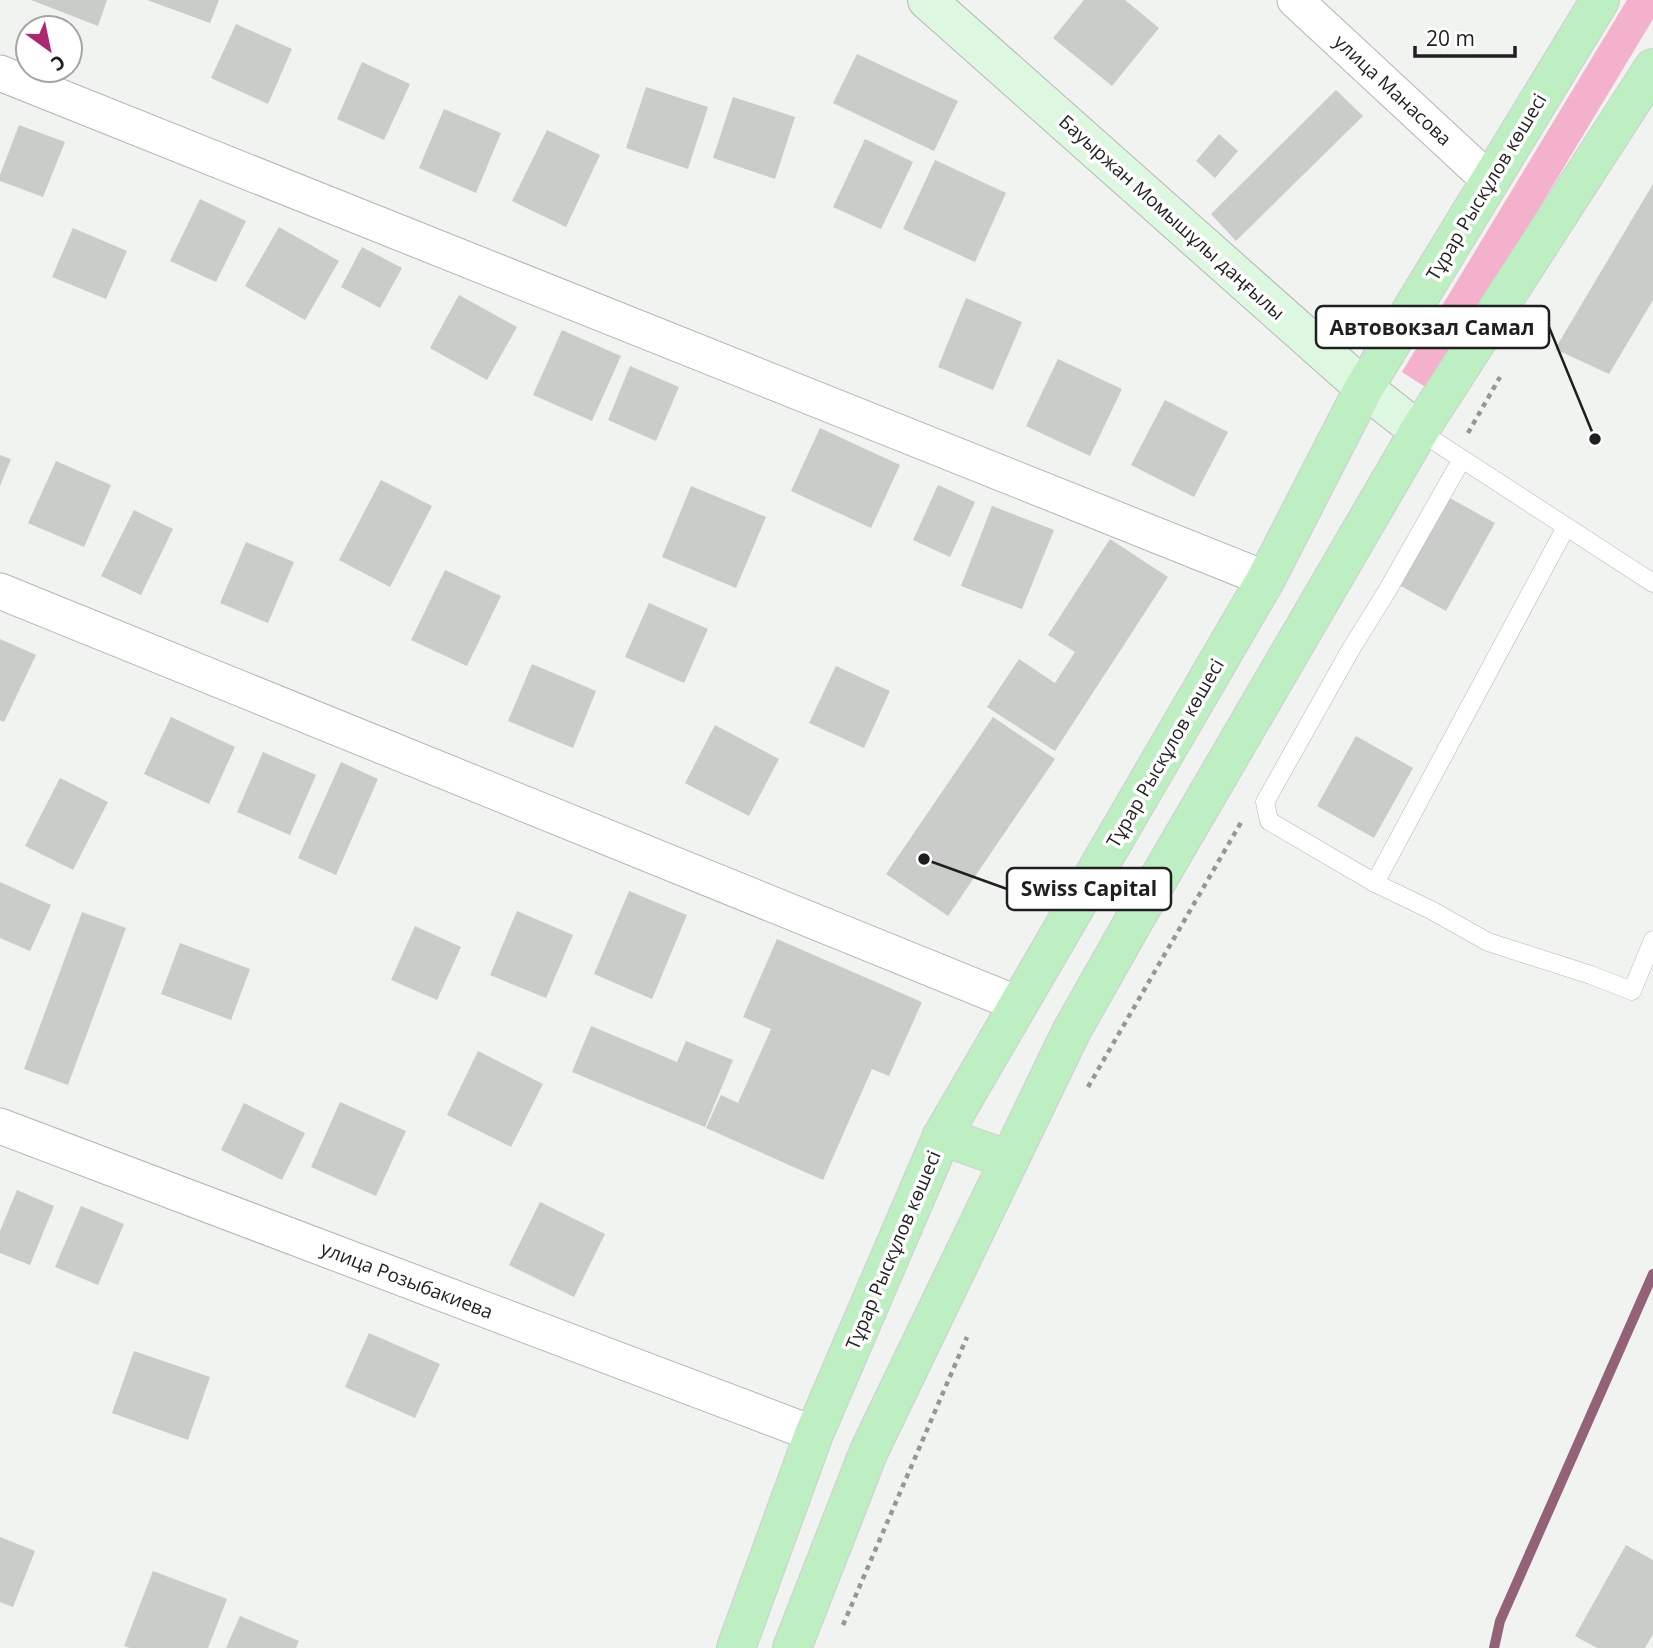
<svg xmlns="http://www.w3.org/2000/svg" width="1653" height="1648" viewBox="0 0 1653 1648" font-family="'Open Sans',sans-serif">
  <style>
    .grass { fill: #f3b1cc }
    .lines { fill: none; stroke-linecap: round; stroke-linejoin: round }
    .stream { stroke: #946277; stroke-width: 10 }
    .building { fill: #c9ccc9 }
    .service-casing { stroke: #b3b6b3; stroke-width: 19 }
    .minor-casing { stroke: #b3b6b3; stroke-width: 37 }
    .secondary-casing { stroke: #b3b6b3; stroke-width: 40 }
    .primary-casing { stroke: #cecece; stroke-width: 40 }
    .path { stroke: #959795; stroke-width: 4.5; stroke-dasharray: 5 5; stroke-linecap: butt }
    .service { stroke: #fff; stroke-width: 18 }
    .minor { stroke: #fff; stroke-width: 35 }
    .secondary { stroke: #def7e1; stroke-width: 38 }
    .primary { stroke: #beefc2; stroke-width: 38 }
    .labels { text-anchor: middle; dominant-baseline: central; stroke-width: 7; stroke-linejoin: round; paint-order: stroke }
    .street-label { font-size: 19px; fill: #1e1f1e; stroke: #fff }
    .leader { fill: none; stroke: #1e1f1e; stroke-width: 2.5 }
    .callout-dot { fill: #1e1f1e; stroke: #fff; stroke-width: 2.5 }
    .callout { fill: #fff; stroke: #1e1f1e; stroke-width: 2.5 }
    .callout-label { font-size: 21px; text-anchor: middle; font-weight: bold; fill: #1e1f1e }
  </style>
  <rect width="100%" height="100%" fill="#f0f3f0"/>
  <polygon class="grass" points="1627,0 1653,0 1653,19 1430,390 1402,372"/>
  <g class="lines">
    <polyline class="stream" points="1494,1648 1500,1621 1653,1274"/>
  </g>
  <g class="building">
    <polygon points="31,0 107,0 98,26"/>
    <polygon points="147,0 219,0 210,23"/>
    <polygon points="1084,0 1125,0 1159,28 1112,86 1053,38"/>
    <polygon points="236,24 292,49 268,104 211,78"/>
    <polygon points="857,54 958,101 934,151 833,103"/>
    <polygon points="362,62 410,84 384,140 337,119"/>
    <polygon points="646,87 708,107 688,169 626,148"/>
    <polygon points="1336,90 1363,116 1236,241 1211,214"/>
    <polygon points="733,97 795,117 775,179 713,158"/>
    <polygon points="444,109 501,133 476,193 419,168"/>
    <polygon points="19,125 65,142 43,197 0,181 0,175"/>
    <polygon points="547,130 600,155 566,227 512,201"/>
    <polygon points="1219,134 1238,151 1215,178 1196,161"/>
    <polygon points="865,139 913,162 881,229 833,207"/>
    <polygon points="935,160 1006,193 975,262 903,229"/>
    <polygon points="1653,184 1653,300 1609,374 1555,349"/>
    <polygon points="200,199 246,221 216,282 170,261"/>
    <polygon points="279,227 339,261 305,320 245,286"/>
    <polygon points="73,228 127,251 106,299 52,277"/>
    <polygon points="362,247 402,268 380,308 341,287"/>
    <polygon points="459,295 517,327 487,380 430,348"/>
    <polygon points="966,298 1022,322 993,390 938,367"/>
    <polygon points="562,330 621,356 592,421 533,395"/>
    <polygon points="1058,359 1122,389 1090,456 1026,426"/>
    <polygon points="630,366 679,387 656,441 608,420"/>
    <polygon points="1165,400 1228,432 1194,497 1131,465"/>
    <polygon points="820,428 900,465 871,528 791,491"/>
    <polygon points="0,455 11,459 0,486"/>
    <polygon points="56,461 111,485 84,547 28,523"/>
    <polygon points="381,480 432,506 390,587 339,560"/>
    <polygon points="938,485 975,502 950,557 913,540"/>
    <polygon points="691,486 766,517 736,588 662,557"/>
    <polygon points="1448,497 1495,523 1446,611 1399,585"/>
    <polygon points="992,506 1054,530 1022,609 961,586"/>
    <polygon points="134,510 173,529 141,595 101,576"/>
    <polygon points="1110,539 1168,577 1055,751 987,707 1019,659 1055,683 1075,652 1048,635"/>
    <polygon points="246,542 294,562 268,623 220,603"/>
    <polygon points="445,570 501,596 467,666 411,640"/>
    <polygon points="649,603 708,629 684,683 625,657"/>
    <polygon points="0,639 36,655 4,722 0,720"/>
    <polygon points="532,664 596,691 573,748 508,721"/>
    <polygon points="836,666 890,691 864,748 809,723"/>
    <polygon points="171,717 235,747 209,804 144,774"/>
    <polygon points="993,717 1055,759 948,916 886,874"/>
    <polygon points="715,725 779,759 749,816 685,783"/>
    <polygon points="1356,736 1413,768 1374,838 1317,806"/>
    <polygon points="263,752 316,775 290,835 237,812"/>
    <polygon points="341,762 378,779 336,875 298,858"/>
    <polygon points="60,778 108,802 73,870 25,846"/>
    <polygon points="0,882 51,905 30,951 0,938"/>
    <polygon points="629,891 687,915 652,999 594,974"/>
    <polygon points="517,911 573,935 546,998 490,975"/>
    <polygon points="82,912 126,928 68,1085 24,1069"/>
    <polygon points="415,926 461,947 437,1000 391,980"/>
    <polygon points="777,939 922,1002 889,1076 872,1069 823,1180 706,1128 721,1095 738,1103 771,1029 743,1017"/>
    <polygon points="180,943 250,969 231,1020 161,994"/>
    <polygon points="591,1026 677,1062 686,1041 733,1060 705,1127 572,1072"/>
    <polygon points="478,1051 543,1084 511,1147 447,1115"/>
    <polygon points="340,1102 406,1131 376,1196 311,1167"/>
    <polygon points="244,1103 305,1133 282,1180 221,1150"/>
    <polygon points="17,1190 54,1206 30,1265 0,1253 0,1231"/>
    <polygon points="540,1202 605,1234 574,1297 509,1265"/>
    <polygon points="81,1206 124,1224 98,1285 55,1267"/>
    <polygon points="369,1333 440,1364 415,1418 345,1387"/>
    <polygon points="134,1351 210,1377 188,1440 112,1413"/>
    <polygon points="0,1537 35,1551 13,1607 0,1602"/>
    <polygon points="1626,1545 1653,1560 1653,1634 1645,1648 1597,1648 1575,1636"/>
    <polygon points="153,1571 227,1599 208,1648 130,1648 124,1646"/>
    <polygon points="240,1616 299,1641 296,1648 226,1648"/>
  </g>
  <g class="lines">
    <g class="service-casing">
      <g id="service">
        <polyline points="1419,431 1653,583"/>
        <polyline points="1566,527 1375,883 1431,910 1488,942 1591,975 1632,991 1653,940"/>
        <polyline points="1375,883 1269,821 1265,802 1351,649 1387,591 1462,459"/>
      </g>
    </g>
    <g class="minor-casing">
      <g id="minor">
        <polyline points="1295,0 1490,181"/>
        <polyline points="0,73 1266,579"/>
        <polyline points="0,591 1018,1004"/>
        <polyline points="0,1126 814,1434"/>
      </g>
    </g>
    <g class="secondary-casing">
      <polyline id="secondary" points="927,0 1364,388 1419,431"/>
    </g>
    <g class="primary-casing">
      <g id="primary">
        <polyline points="942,1136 1009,1160"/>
        <polyline points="736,1648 814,1434 942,1136 1266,579 1364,388 1600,0"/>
        <polyline points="792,1648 869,1451 1071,1032 1132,924 1419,431 1653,68"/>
      </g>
    </g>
    <g class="path">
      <polyline points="1468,433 1500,377"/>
      <polyline points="1088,1087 1243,819"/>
      <polyline points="843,1625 967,1337"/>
    </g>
    <use href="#service" class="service"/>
    <use href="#minor" class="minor"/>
    <use href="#secondary" class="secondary"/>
    <use href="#primary" class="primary"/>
  </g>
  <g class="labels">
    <g class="street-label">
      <text transform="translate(1393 90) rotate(43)">улица Манасова</text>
      <text transform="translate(1486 187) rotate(-59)">Тұрар Рыскұлов көшесі</text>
      <text transform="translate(1172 217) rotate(42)">Бауыржан Момышұлы даңғылы</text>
      <text transform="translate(1165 753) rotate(-60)">Тұрар Рыскұлов көшесі</text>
      <text transform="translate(893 1250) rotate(-67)">Тұрар Рыскұлов көшесі</text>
      <text transform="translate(407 1280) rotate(21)">улица Розыбакиева</text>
    </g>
  </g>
  <path class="leader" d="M1595 439L1549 327M924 859L1007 889"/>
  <g class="callout-dot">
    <circle cx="1595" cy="439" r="7"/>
    <circle cx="924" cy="859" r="7"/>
  </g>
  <g class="callout">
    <rect x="1316" y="306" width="233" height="42" rx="7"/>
    <rect x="1007" y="868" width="164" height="42" rx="7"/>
  </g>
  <g class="callout-label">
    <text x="1432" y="335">Автовокзал Самал</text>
    <text x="1089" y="896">Swiss Capital</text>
  </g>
  <g transform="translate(49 49) rotate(147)"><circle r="33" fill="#ffffff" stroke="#a5a5a5" stroke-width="2"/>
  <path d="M0-5L12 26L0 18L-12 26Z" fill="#ad2870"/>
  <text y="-10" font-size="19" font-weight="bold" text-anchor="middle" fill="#1e1f1e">С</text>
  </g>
  <path d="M1415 46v10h100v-10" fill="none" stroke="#1e1f1e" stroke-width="3.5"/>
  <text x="1426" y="46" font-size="21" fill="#1e1f1e" stroke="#ffffff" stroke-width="5" paint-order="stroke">20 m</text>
</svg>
